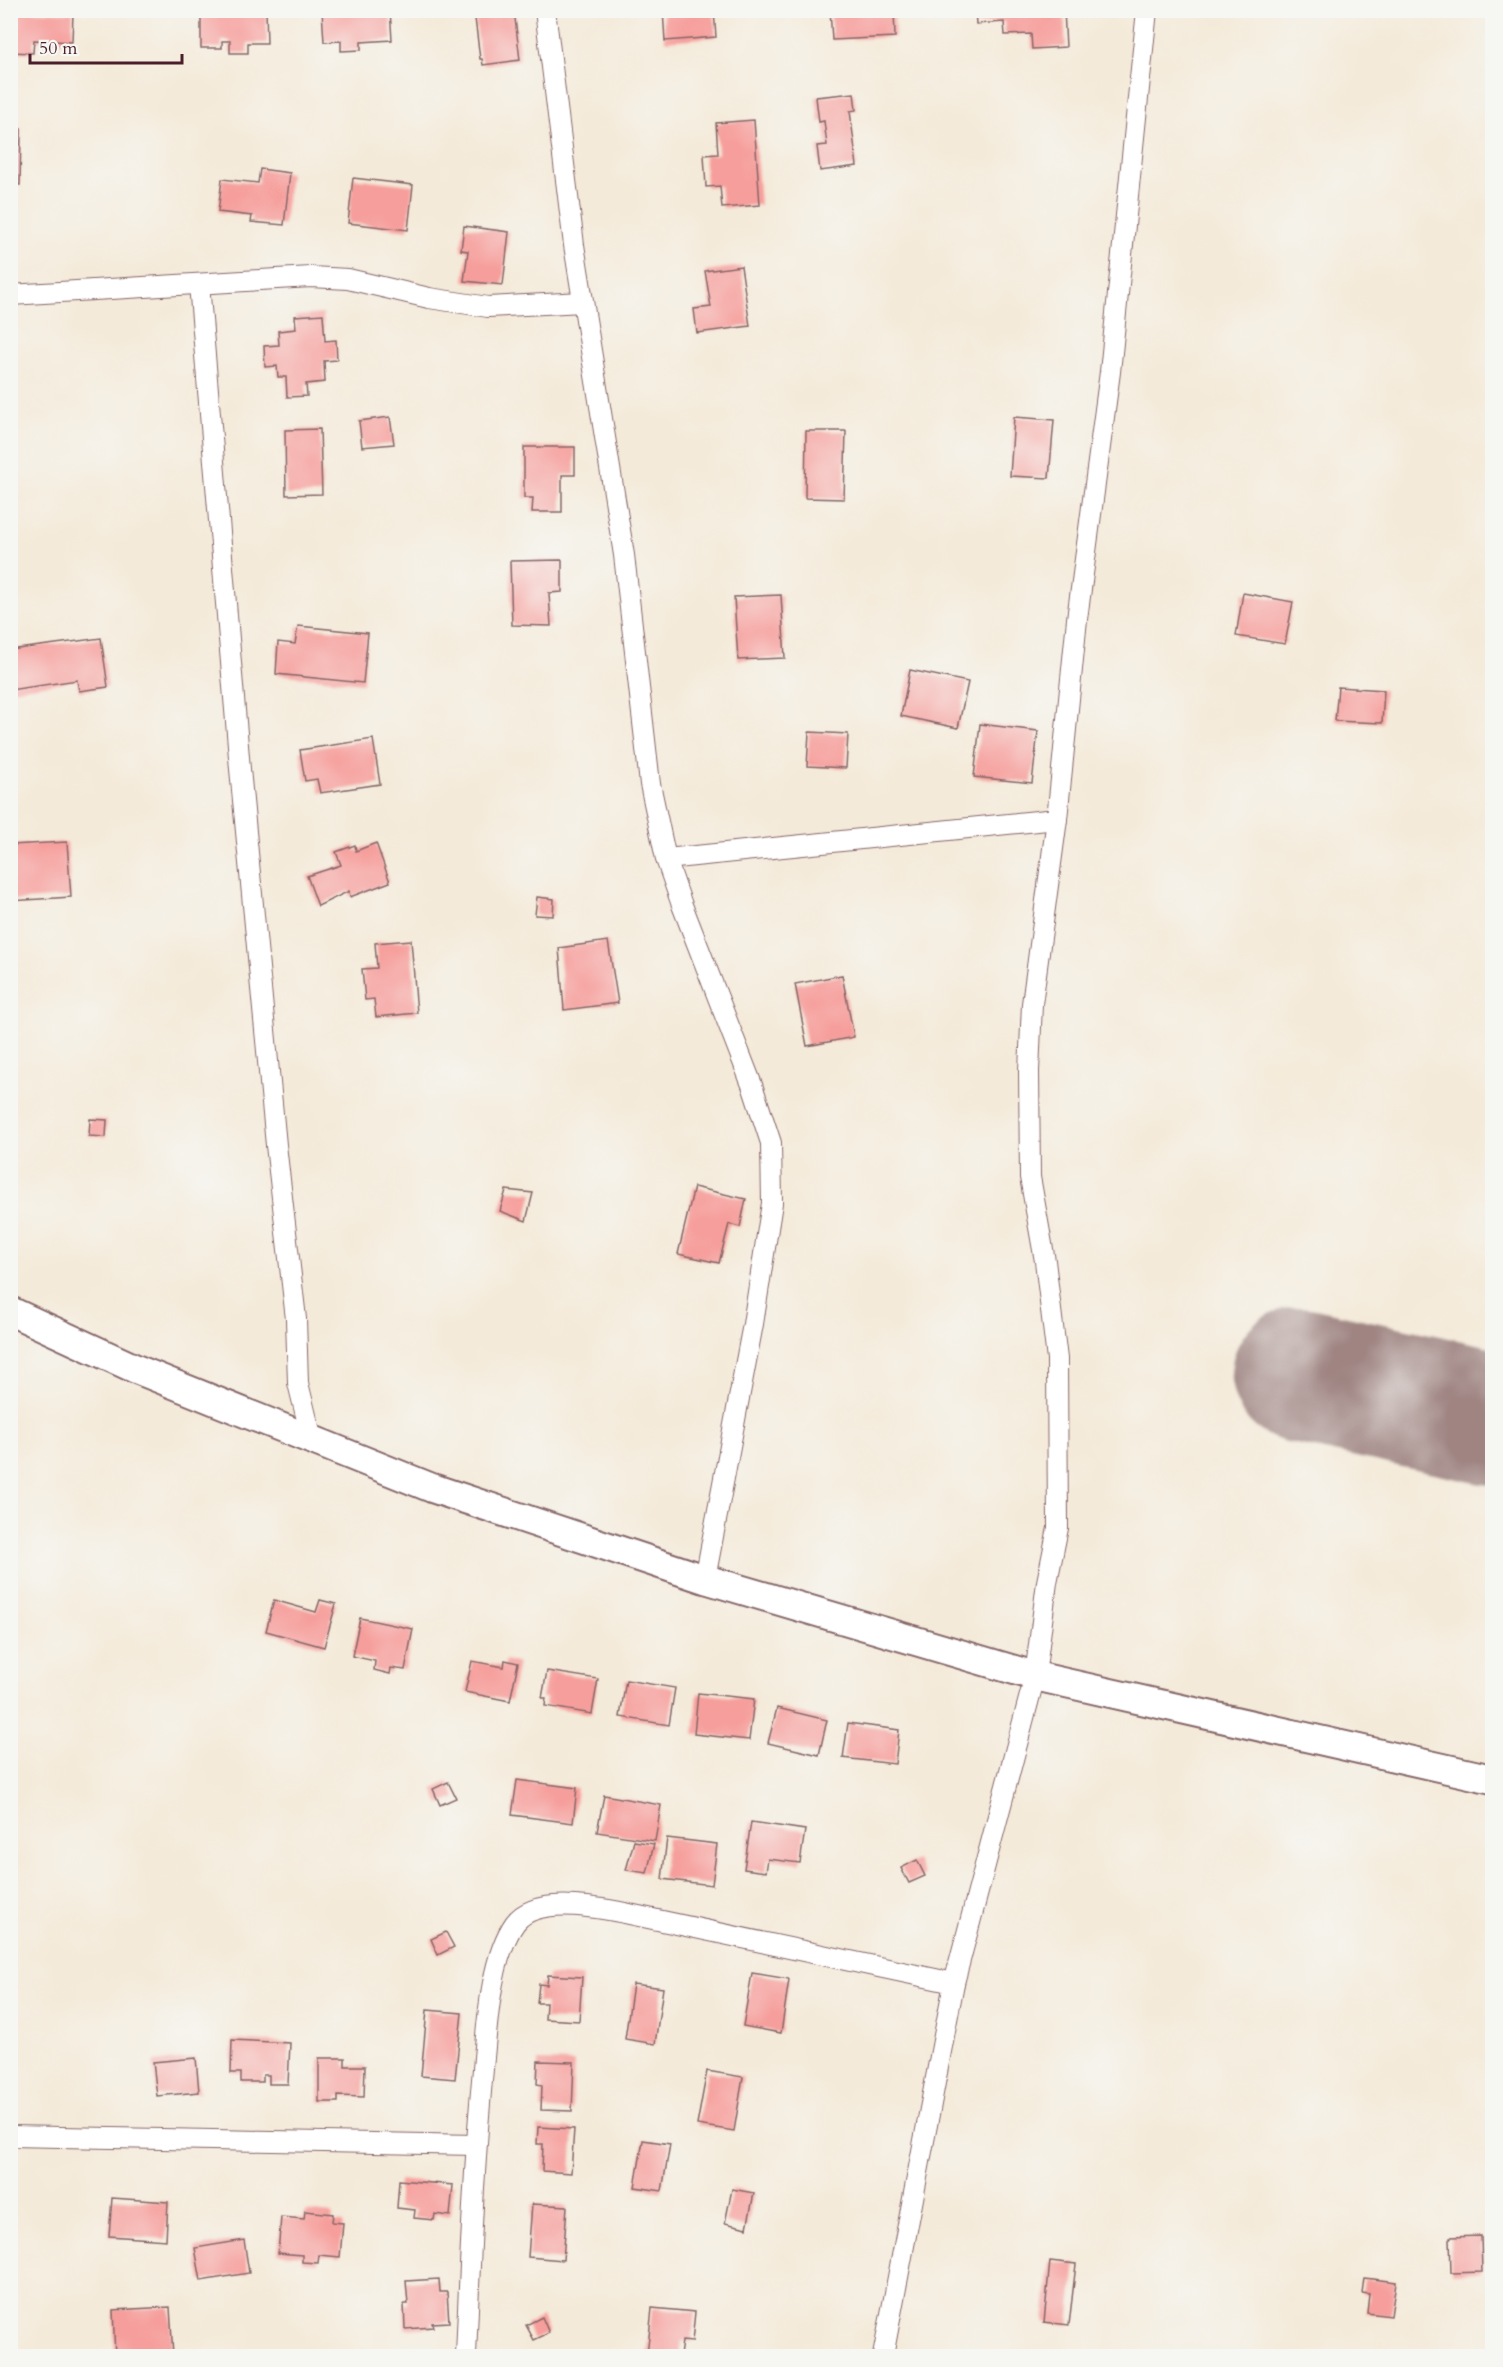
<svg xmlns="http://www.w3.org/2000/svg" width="1503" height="2367" viewBox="0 0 1503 2367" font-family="Cardo,serif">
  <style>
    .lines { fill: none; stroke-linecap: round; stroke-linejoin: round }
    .runway { stroke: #9f8482; stroke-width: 136 }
    .building { fill: #f69e9b }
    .minor-casing { stroke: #866668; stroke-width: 22 }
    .secondary-casing { stroke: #866668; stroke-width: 32 }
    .minor { stroke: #fff; stroke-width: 20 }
    .secondary { stroke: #fff; stroke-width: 28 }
  </style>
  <rect width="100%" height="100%" fill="#f6f6f2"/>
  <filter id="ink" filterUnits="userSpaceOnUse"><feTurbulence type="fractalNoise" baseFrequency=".0167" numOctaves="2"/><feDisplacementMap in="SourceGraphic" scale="12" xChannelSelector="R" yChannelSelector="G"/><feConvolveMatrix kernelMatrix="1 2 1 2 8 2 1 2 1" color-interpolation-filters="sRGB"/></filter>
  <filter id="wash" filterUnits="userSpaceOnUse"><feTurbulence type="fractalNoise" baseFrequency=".008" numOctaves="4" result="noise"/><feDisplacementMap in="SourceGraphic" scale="24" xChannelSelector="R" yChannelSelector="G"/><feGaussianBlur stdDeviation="1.35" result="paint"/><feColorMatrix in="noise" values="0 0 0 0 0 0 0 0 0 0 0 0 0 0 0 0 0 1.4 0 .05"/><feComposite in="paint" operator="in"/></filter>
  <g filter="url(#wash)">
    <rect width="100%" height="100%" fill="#f4ead9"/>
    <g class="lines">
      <polyline class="runway" points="1299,1375 1492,1417"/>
    </g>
    <g id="blocks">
      <g class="building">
        <polygon points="10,10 73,13 72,42 34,40 33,53 10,52"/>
        <polygon points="236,10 266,10 267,43 248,43 248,53 230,53 230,41 222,41 222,48 201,48 201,13 236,13"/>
        <polygon points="322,10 390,10 392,40 361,42 361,50 341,51 341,41 324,42"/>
        <polygon points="474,10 514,10 520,60 483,65 482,59 480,59"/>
        <polygon points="663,10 714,10 716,37 665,41"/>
        <polygon points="830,10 894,10 895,37 832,40"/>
        <polygon points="975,10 1064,10 1066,47 1032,49 1031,34 1005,35 1004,22 976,24"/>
        <polygon points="854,93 856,110 850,111 857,166 820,171 817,146 827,145 824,121 819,122 816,97"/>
        <polygon points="754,120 760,205 722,208 720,186 706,187 704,155 718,154 716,123"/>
        <polygon points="10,128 21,129 20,185 10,184"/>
        <polygon points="260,169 290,173 284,225 251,222 252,216 218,212 222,179 258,183"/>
        <polygon points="353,178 413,185 408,230 348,223"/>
        <polygon points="464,226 509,232 503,285 464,281 468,251 461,250"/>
        <polygon points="741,266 750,326 697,333 694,309 711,307 705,271"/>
        <polygon points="323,314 325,341 336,340 337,360 324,361 325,382 306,384 307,396 287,397 286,377 278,377 277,366 265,367 264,346 279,345 278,331 296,329 295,316"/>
        <polygon points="390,417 394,444 362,447 359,421"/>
        <polygon points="1014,417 1054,420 1049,478 1010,476"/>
        <polygon points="320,429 322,494 286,495 285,430"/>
        <polygon points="806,431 846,431 844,499 805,498"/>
        <polygon points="524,447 575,447 575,475 562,475 562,512 532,512 533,498 524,498"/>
        <polygon points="562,560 562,592 549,593 551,626 512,625 510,561"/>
        <polygon points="1243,593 1293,602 1285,644 1236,636"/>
        <polygon points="781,595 785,658 738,660 734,597"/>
        <polygon points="298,626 368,633 363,683 276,674 278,642 295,644"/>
        <polygon points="101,638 108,687 79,691 77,680 10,690 10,650"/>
        <polygon points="910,670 968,682 958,728 901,716"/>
        <polygon points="1338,687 1384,690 1382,723 1335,721"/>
        <polygon points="980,724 1038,731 1032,783 974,777"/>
        <polygon points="809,732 848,734 846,768 807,766"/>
        <polygon points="373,739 380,784 320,793 317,779 305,781 300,750"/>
        <polygon points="67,842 71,897 10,901 10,845"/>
        <polygon points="376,843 390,882 350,897 349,891 318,906 307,876 341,865 336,852 355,845 356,851"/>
        <polygon points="537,897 554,899 553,916 535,915"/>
        <polygon points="411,940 417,1013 376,1017 374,999 365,1000 362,969 377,968 375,943"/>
        <polygon points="608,941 618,1003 564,1010 559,948"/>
        <polygon points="842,975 854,1037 807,1046 795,984"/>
        <polygon points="90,1119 107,1120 106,1137 89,1136"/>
        <polygon points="694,1187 746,1199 740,1227 729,1224 719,1263 678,1254"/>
        <polygon points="506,1190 533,1193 526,1221 500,1211"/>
        <polygon points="274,1600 316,1612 320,1600 336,1604 324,1647 266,1631"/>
        <polygon points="360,1618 413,1629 405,1670 391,1668 390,1674 374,1670 375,1661 352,1656"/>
        <polygon points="505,1660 518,1663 510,1701 465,1692 472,1661 504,1667"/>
        <polygon points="547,1671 598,1679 592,1714 545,1706 546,1698 542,1698"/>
        <polygon points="626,1680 675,1688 669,1725 620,1717"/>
        <polygon points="698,1693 754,1699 749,1740 694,1734"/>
        <polygon points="777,1708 827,1720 819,1755 768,1743"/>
        <polygon points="848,1723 899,1730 895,1764 843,1758"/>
        <polygon points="517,1780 577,1788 573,1823 512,1815"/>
        <polygon points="448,1782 456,1798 440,1805 433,1789"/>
        <polygon points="604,1795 661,1805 655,1841 597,1832"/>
        <polygon points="751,1822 805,1830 800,1863 768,1859 766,1872 744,1869"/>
        <polygon points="667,1838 717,1844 712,1885 662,1879"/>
        <polygon points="634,1841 654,1844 647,1873 626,1870"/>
        <polygon points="917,1860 925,1876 909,1883 901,1868"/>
        <polygon points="446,1932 454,1947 438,1955 431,1939"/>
        <polygon points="752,1973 789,1979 781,2033 743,2026"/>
        <polygon points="548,1975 582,1977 579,2021 545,2019 546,2003 537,2003 539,1984 547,1985"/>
        <polygon points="633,1984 663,1988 655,2044 625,2039"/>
        <polygon points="427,2010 462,2013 455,2079 421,2076"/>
        <polygon points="232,2040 290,2043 288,2084 269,2084 269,2075 263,2075 263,2082 241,2082 241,2073 231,2073"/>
        <polygon points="196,2058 199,2092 157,2096 153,2062"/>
        <polygon points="319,2058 345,2058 345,2066 365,2066 364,2097 338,2096 338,2102 319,2102"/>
        <polygon points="538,2061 574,2062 572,2111 541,2110 542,2085 537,2084"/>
        <polygon points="707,2071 743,2077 734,2131 697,2125"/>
        <polygon points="538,2127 574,2129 571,2173 542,2171 543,2144 537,2144"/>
        <polygon points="643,2140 670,2144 662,2191 635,2187"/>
        <polygon points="399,2180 453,2185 450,2216 435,2214 434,2220 414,2218 415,2210 397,2208"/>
        <polygon points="732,2189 754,2193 747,2228 725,2223"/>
        <polygon points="112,2198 168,2202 166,2240 109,2236"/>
        <polygon points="532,2204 567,2206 563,2260 528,2257"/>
        <polygon points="305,2211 333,2214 332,2222 343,2223 340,2257 319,2255 318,2263 302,2262 302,2255 278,2253 281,2217 304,2219"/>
        <polygon points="1481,2236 1482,2272 1451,2273 1450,2237"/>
        <polygon points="244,2240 249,2273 201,2281 195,2248"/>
        <polygon points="1050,2261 1076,2264 1069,2325 1044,2322"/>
        <polygon points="1364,2278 1396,2282 1391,2316 1367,2313 1369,2294 1362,2293"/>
        <polygon points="439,2279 440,2292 447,2292 449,2322 432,2323 433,2327 405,2329 404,2304 408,2304 406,2281"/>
        <polygon points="170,2307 173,2356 115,2356 113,2310"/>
        <polygon points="652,2308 695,2312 692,2342 682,2341 680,2356 647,2356"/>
        <polygon points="542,2317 549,2333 534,2340 526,2325"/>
      </g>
    </g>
  </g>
  <g filter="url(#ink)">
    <use href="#blocks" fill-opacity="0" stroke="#866668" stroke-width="1.5"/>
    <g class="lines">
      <g class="minor-casing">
        <g id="minor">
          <polyline points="545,10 574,245 624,555 650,784 666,859 682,905 752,1085 771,1143 772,1203 753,1324 705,1579"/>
          <polyline points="199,284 240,769 276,1145 296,1319 298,1383 312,1440"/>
          <polyline points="10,295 311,277 348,279 429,298 488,307 583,302"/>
          <polyline points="666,859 1057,819"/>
          <polyline points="10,2136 476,2145"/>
          <path d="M466,2356C470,2261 474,2165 483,2069C487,2027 490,1958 515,1923C535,1896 592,1907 620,1912L954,1983"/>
          <polyline points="883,2356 954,1983 1035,1676 1047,1582 1058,1528 1057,1359 1045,1261 1030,1177 1029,1071 1032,1004 1057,819 1077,619 1110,372 1147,10"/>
        </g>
      </g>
      <g class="secondary-casing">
        <polyline id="secondary" points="10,1311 136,1369 432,1488 705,1579 1035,1676 1492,1779"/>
      </g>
      <use href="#minor" class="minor"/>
      <use href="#secondary" class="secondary"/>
    </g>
  </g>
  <rect width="1503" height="2367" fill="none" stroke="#f6f6f2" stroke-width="36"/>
  <path d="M30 54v9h152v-9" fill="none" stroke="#4a1f2b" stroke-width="3"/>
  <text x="39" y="54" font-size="18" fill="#4a1f2b" stroke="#f6f6f2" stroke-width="4.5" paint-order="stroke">50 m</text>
</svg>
